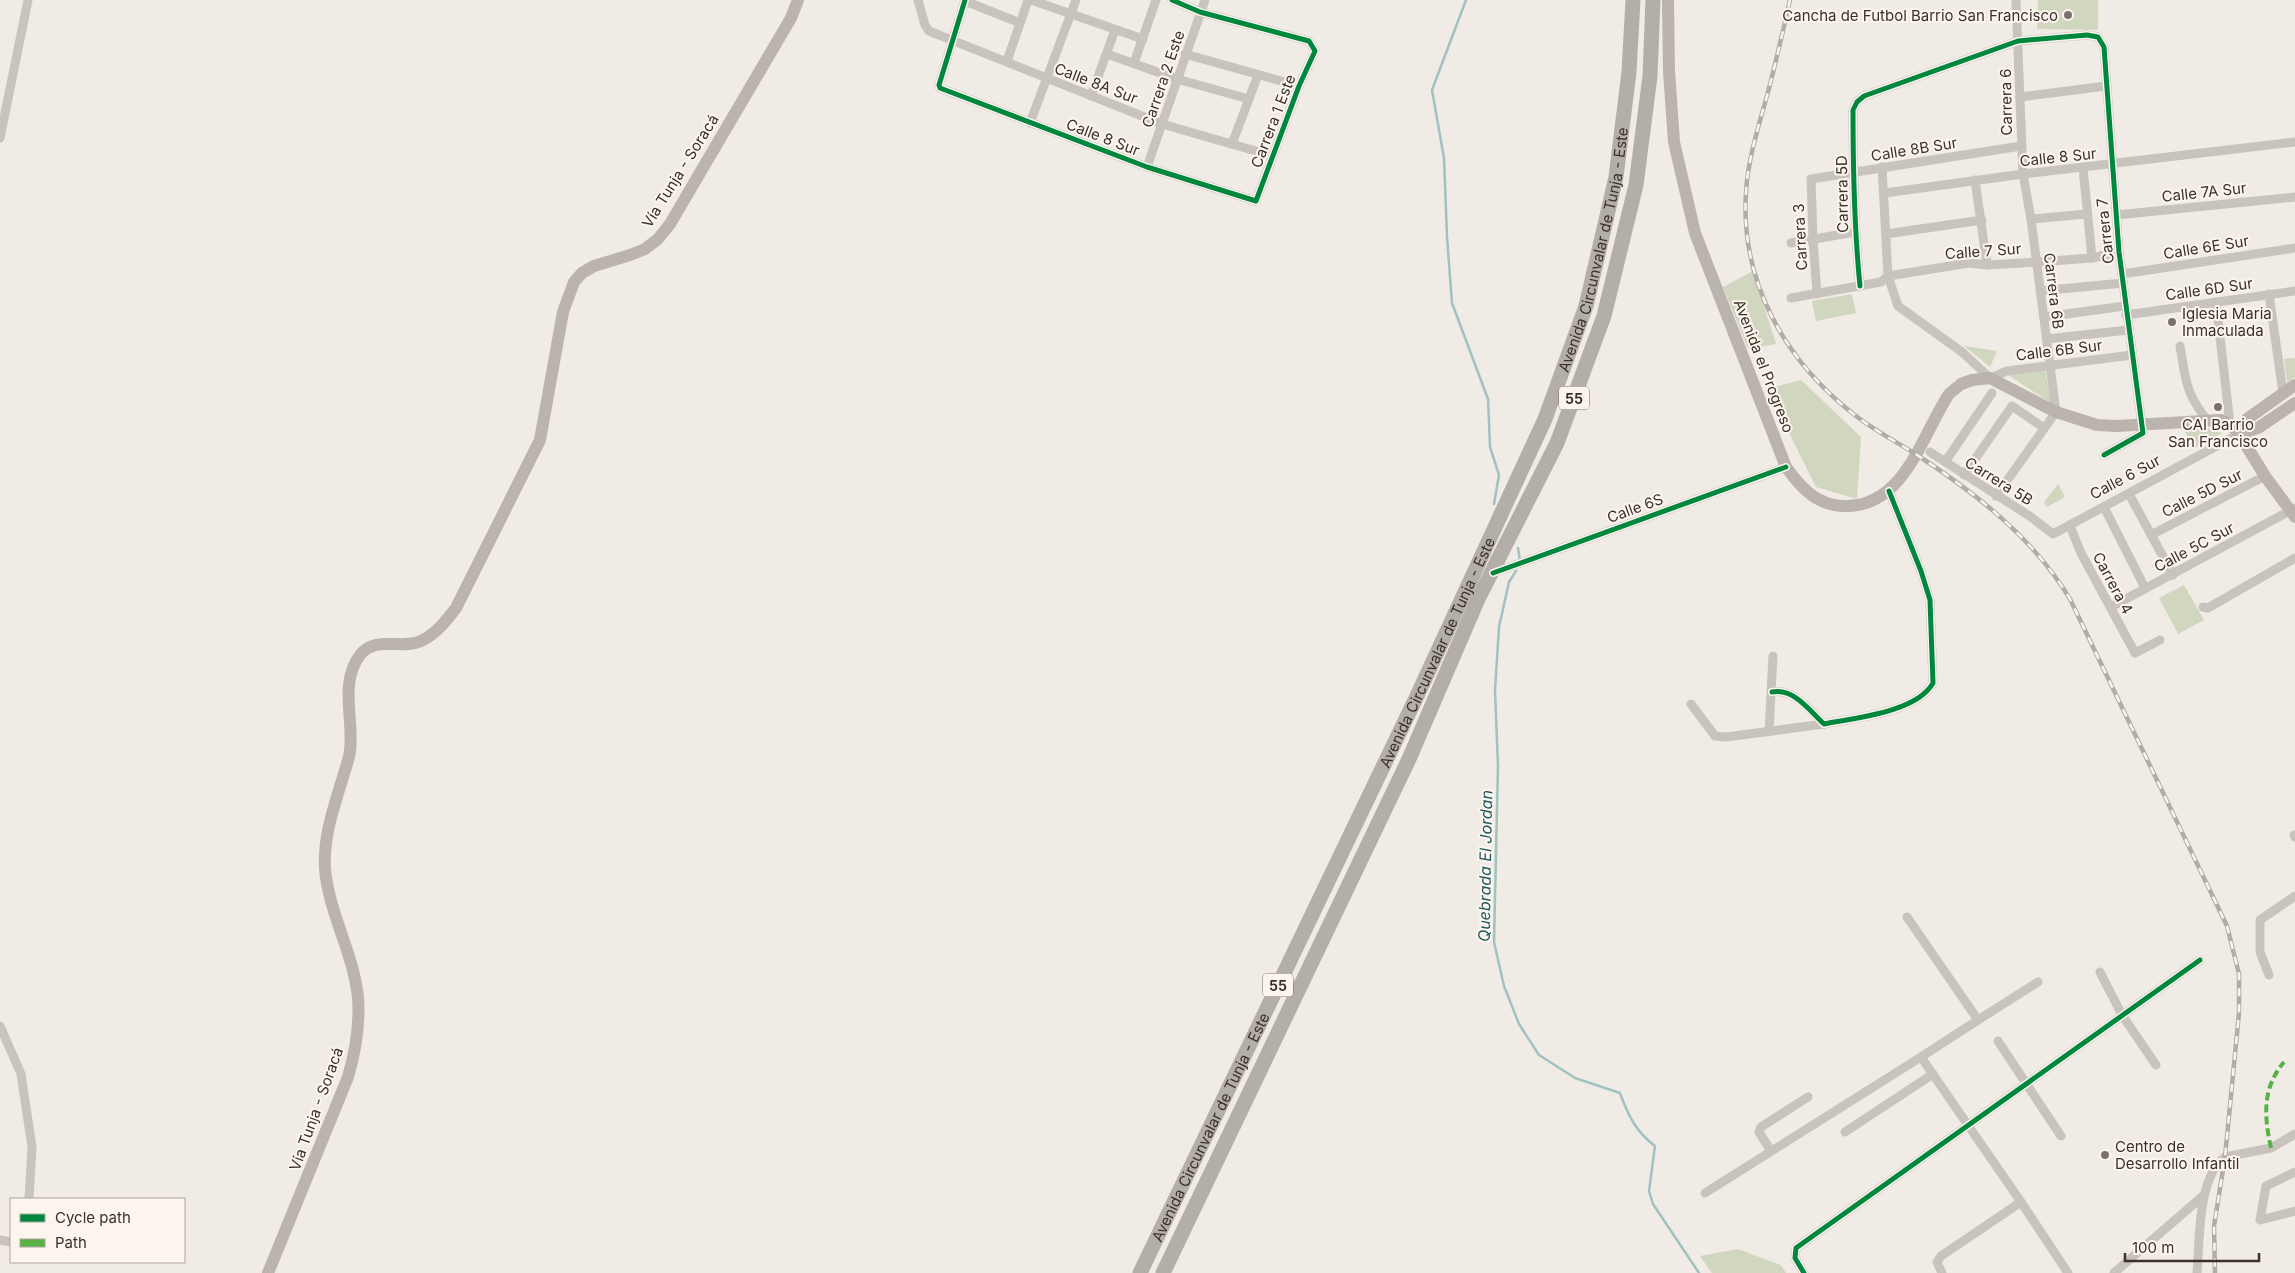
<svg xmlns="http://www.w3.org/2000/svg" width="2295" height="1273" viewBox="0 0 2295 1273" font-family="Inter,sans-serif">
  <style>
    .green { fill: #d1d6bf }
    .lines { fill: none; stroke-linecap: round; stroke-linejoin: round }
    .stream { stroke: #a1c2c1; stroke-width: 2.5 }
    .minor { stroke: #c9c3be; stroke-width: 9 }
    .secondary { stroke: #bab3ae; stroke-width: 12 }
    .trunk { stroke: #b4aea8; stroke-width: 15 }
    .rail-casing { stroke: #b1aca8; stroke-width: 4.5 }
    .rail { stroke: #fbf5ee; stroke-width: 2.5; stroke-dasharray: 8; stroke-linecap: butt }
    .quiet { stroke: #57b246; stroke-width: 4; stroke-dasharray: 8 4; stroke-linecap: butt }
    .cycleway-casing { stroke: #fbf5ee; stroke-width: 8 }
    .cycleway { stroke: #00873e; stroke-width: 5 }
    .poi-dot { fill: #7a716c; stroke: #fbf5ee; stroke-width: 2 }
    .labels { text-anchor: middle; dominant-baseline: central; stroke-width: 4; stroke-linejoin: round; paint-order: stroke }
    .shield { fill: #fbf5ee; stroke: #756b66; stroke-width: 1 }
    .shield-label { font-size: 14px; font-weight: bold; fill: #3b302b }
    .poi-label { font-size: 15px; fill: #3b302b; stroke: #fbf5ee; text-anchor: start }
    .street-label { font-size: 15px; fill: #3b302b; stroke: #fbf5ee }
    .water-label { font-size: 16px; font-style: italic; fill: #1f5a5e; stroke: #fbf5ee }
  </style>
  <rect width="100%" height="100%" fill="#f0ebe5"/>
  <g class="green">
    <polygon points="2038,0 2098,0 2098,30 2037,29"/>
    <polygon points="1753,271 1776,344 1748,349 1723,287"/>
    <polygon points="1852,294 1856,313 1816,321 1812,301"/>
    <polygon points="1964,346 1997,351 1990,367"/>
    <polygon points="2295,358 2295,377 2287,383 2284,359"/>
    <polygon points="2045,370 2051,403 2008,375"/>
    <polygon points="1801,380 1861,437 1857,499 1816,487 1767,389"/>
    <polygon points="2182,427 2205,427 2222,433 2195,448"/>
    <polygon points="2058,484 2065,497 2047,507 2044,502"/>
    <polygon points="2184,585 2204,620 2178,634 2159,598"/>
    <polygon points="1738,1249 1781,1265 1786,1273 1712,1273 1700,1256"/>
  </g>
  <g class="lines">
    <g class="stream">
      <polyline points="1466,0 1432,90 1444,158 1447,237 1452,303 1488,399 1490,447 1499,475 1494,504"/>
      <polyline points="1518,548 1520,561"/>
      <path d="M1516,571L1509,582L1499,627L1495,690L1498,766L1494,942L1504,986L1519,1024L1539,1055L1575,1078L1620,1093C1628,1115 1636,1132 1655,1146L1649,1191L1653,1204L1699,1273"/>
    </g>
    <g class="minor">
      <polyline points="918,0 925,25 929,31 1162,124 1273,156"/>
      <polyline points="965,0 939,85 940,88 1147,167 1256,201 1299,86 1315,51 1309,41 1200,12 1172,0"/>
      <polyline points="1031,0 1143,39"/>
      <polyline points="965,1 1020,23"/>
      <polyline points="1107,54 1177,79 1249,99"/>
      <polyline points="1185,54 1299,86"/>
      <polyline points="1007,61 1028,0"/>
      <polyline points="1134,63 1156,0"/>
      <polyline points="1091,96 1115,30"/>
      <polyline points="2020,97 2106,86"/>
      <polyline points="1030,123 1076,0"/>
      <polyline points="0,138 28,0"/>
      <polyline points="1232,144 1258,75"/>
      <polyline points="1147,167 1205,0"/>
      <polyline points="1882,167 1888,276 1898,306 1962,352 1990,378 2007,371 2132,355"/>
      <polyline points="2083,168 2092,258"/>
      <polyline points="1975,180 1987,265"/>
      <polyline points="1885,193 2023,174 2295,142"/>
      <polyline points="2116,215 2295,197"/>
      <polyline points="2031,219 2087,214"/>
      <polyline points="1886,234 1982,220"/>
      <polyline points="1791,243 1855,232"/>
      <polyline points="2122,274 2295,248"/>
      <path d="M1860,286C1854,227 1853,169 1853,110L1857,102L1864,96L2018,41L2087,35L2098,37L2104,47L2119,252L2143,433L2104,455"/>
      <polyline points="2040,291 2123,283"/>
      <polyline points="1817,294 1813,239 1811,179 2021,146"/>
      <polyline points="2269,294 2283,393"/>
      <polyline points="1791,298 1881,282 1888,276 1969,263 1987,265 2037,262 2092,258 2119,252"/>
      <polyline points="2216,302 2230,424"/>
      <polyline points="2126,315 2295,291"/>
      <polyline points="2044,317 2125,306"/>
      <polyline points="2047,339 2128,330"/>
      <path d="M2180,346C2186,380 2185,393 2208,421"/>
      <polyline points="1930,452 2031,517 2053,534 2239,434"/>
      <polyline points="1945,462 1992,393"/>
      <polyline points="1964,475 2012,406 2044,428"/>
      <polyline points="2129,494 2173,575"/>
      <polyline points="1996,496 2056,412 2031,219 2023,174 2016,0"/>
      <polyline points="2104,507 2145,588"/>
      <polyline points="2070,526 2081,553 2135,653 2160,640"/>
      <polyline points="2151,535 2265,476"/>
      <polyline points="1493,573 1786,467"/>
      <polyline points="2111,607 2295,508"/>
      <polyline points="2203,607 2208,608 2295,558"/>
      <path d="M1772,692C1794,688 1809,710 1824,724C1855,718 1917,712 1933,683L1930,600L1921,571L1889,491"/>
      <polyline points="1691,704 1715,736 1726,737 1824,724"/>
      <polyline points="1769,732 1773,656"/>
      <polyline points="2294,835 2295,837"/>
      <polyline points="1907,917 1978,1020 1921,1057 2021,1202"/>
      <polyline points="2100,972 2122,1015 2156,1065"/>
      <polyline points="2269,975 2260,952 2260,920 2295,896"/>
      <polyline points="1978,1020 2038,982"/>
      <polyline points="0,1026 21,1074 32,1147 29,1199"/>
      <polyline points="1998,1041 2061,1136"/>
      <polyline points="1845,1132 1933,1074"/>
      <polyline points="1771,1151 1759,1132 1761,1127 1808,1097"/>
      <polyline points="2295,1172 2266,1186 2260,1220 2295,1211"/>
      <polyline points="1705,1193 1921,1057"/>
      <polyline points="0,1240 11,1242"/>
      <polyline points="1804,1273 1795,1258 1796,1248 2200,960"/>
      <polyline points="1942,1273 1937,1262 1941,1256 2021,1202 2068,1273"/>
      <polyline points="2114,1273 2203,1196"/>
      <path d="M2197,1273C2200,1240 2197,1178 2225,1157L2271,1148L2295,1134"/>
    </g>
    <g class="secondary">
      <path d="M1668,0L1669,71L1674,142L1695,233L1786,467C1801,488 1818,507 1847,506C1905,505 1922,435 1949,394L1961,384L1972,380L1990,378L2056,412L2097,425L2117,426L2221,420L2230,424L2239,434L2265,476L2295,517"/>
      <polyline points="2239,434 2247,419 2295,385"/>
      <polyline points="2239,434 2258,428 2295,403"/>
      <path d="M268,1273L348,1077C356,1050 360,1026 358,998C354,954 329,914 325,869C323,837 334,807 343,777C345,769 349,760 350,751C354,719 339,683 360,655C376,635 401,650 421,641C436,634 446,621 456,608L540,440L563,312L574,282L582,273L594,266L630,255L645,249L658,239L670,224L791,18L798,0"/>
    </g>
    <g class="trunk">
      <path id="s1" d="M1140,1273L1417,696L1545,419L1586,306L1616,177L1629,72L1633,0"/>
      <polyline points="1163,1273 1409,759 1478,599 1557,443 1604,316 1636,185 1650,76 1653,0"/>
    </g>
    <g class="rail-casing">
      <path id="rail" d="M1790,0C1783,31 1776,62 1768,92C1759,125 1748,158 1746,192C1740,283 1786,362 1856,416C1874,430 1895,441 1914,453C1974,492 2033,537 2070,599L2227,926L2239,974V1013L2225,1157L2214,1226L2215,1273"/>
    </g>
    <use href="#rail" class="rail"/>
    <path class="quiet" d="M2271,1148C2264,1116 2262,1088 2284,1062"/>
    <g class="cycleway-casing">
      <g id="cycleway">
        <polyline points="965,0 939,85 940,88 1147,167 1256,201 1299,86 1315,51 1309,41 1200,12 1172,0"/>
        <path d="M1860,286C1854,227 1853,169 1853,110L1857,102L1864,96L2018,41L2087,35L2098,37L2104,47L2119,252L2143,433L2104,455"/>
        <polyline points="1493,573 1786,467"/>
        <path d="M1772,692C1794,688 1809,710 1824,724C1855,718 1917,712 1933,683L1930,600L1921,571L1889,491"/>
        <polyline points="1804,1273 1795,1258 1796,1248 2200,960"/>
      </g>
    </g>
    <use href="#cycleway" class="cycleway"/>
  </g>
  <g class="poi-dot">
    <circle cx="2068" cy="15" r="5"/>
    <circle cx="2172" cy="322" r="5"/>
    <circle cx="2218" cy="407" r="5"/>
    <circle cx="2105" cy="1155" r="5"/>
  </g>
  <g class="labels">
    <g class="shield">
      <rect x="1559" y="386.5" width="30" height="23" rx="4"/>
      <rect x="1263" y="973.5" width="30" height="23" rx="4"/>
    </g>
    <g class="shield-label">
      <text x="1574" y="398">55</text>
      <text x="1278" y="985">55</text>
    </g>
    <g class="poi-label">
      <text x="2058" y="15" text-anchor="end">Cancha de Futbol Barrio San Francisco</text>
      <text x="2182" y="313">Iglesia Maria<tspan x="2182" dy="17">Inmaculada</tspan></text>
      <text x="2218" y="424" text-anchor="middle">CAI Barrio<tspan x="2218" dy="17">San Francisco</tspan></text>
      <text x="2115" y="1146">Centro de<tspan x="2115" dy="17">Desarrollo Infantil</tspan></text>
    </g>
    <g class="street-label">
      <text transform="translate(1163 79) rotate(-71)">Carrera 2 Este</text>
      <text transform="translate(1096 83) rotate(21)">Calle 8A Sur</text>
      <text transform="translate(2006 102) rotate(-91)">Carrera 6</text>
      <text transform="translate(1273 121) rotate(-69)">Carrera 1 Este</text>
      <text transform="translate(1103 137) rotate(21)">Calle 8 Sur</text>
      <text transform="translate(1914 149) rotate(-9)">Calle 8B Sur</text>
      <text transform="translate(2058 157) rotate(-6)">Calle 8 Sur</text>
      <text transform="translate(680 171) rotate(-58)">Vía Tunja - Soracá</text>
      <text transform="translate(2204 192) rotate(-6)">Calle 7A Sur</text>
      <text transform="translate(1842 194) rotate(-91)">Carrera 5D</text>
      <text transform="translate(2105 231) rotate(-96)">Carrera 7</text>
      <text transform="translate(1800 237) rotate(-93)">Carrera 3</text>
      <text transform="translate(2206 247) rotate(-9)">Calle 6E Sur</text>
      <text stroke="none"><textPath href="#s1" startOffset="1122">Avenida Circunvalar de Tunja - Este</textPath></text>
      <text transform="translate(1983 251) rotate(-4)">Calle 7 Sur</text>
      <text transform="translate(2209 289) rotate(-8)">Calle 6D Sur</text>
      <text transform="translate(2054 291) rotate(83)">Carrera 6B</text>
      <text transform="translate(2059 350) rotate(-7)">Calle 6B Sur</text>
      <text transform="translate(1764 366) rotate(69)">Avenida el Progreso</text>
      <text transform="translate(2125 477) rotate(-28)">Calle 6 Sur</text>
      <text transform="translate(1999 481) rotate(32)">Carrera 5B</text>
      <text transform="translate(2202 493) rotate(-27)">Calle 5D Sur</text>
      <text transform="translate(1635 508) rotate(-20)">Calle 6S</text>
      <text transform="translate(2194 547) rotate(-28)">Calle 5C Sur</text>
      <text transform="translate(2113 583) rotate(62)">Carrera 4</text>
      <text stroke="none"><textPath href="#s1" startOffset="688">Avenida Circunvalar de Tunja - Este</textPath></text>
      <text transform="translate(316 1109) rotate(-70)">Vía Tunja - Soracá</text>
      <text stroke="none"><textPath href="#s1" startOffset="162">Avenida Circunvalar de Tunja - Este</textPath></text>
    </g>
    <g class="water-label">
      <text transform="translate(1485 866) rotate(-89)">Quebrada El Jordan</text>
    </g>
  </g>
  <rect x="10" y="1198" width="175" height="65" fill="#fbf5ee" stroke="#aea6a0"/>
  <rect x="20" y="1214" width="25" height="8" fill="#00873e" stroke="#aea6a0"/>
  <text x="55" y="1223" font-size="15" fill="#3b302b">Cycle path</text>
  <rect x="20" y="1239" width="25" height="8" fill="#57b246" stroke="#aea6a0"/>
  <text x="55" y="1248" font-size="15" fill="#3b302b">Path</text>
  <path d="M2125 1253v8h134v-8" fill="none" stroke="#3b302b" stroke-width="2.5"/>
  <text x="2132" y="1253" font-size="15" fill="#3b302b" stroke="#fbf5ee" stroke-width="4" paint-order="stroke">100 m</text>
</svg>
